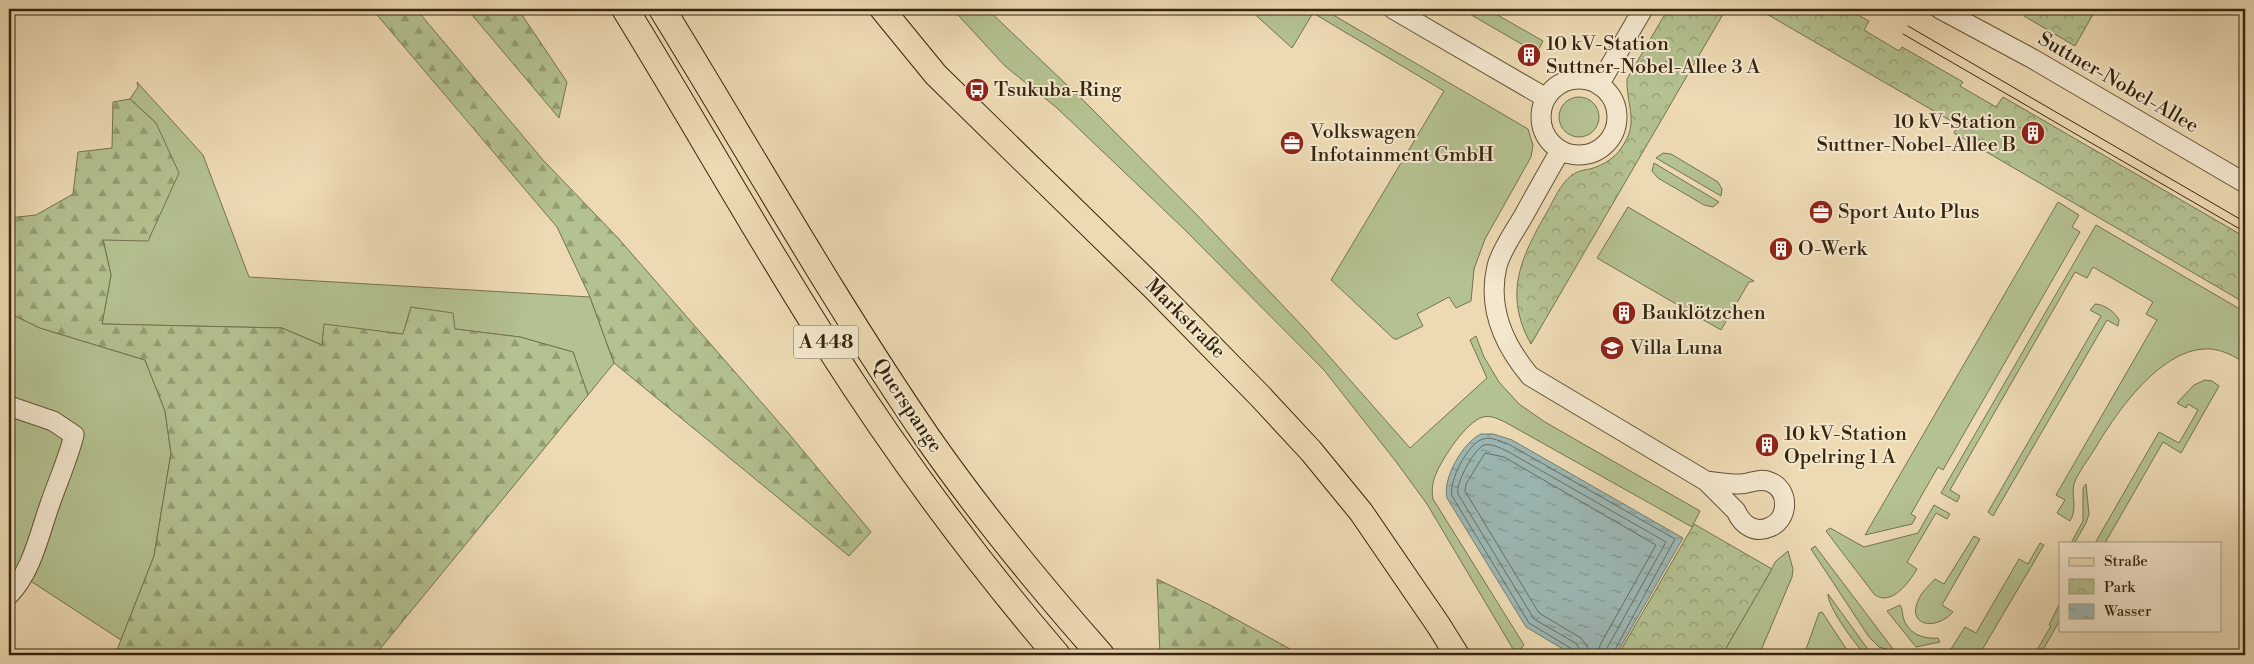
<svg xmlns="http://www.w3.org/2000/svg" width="2254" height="664" viewBox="0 0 2254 664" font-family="'Libre Bodoni',serif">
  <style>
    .green { fill: #b4c190; stroke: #75734e }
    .forest { fill: url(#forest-firs); stroke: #75734e }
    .park { fill: url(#park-crowns); stroke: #75734e }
    .water { fill: url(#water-ripples); stroke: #737d72 }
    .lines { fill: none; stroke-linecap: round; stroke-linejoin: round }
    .shore { stroke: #696e61; stroke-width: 1 }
    .minor-casing { stroke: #645236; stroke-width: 21 }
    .major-casing { stroke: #36250d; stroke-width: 26 }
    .highway-casing { stroke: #36250d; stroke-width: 28 }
    .minor { stroke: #f3e7ce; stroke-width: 19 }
    .major { stroke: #eddab3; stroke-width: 24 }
    .highway { stroke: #eddab3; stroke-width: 26 }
    .tram { stroke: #36250d; stroke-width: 1 }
    .labels { text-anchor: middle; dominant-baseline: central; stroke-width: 4; stroke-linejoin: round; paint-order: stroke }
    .shield { fill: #f3e7ce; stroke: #6f5f47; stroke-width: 1 }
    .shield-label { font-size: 19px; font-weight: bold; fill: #36250d }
    .poi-label { font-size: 20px; fill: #36250d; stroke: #f3e7ce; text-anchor: start }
    .street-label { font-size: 20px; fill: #36250d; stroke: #f3e7ce }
  </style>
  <defs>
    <pattern id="forest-firs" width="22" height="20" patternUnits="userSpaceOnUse" patternTransform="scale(1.25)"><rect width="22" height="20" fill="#b4c190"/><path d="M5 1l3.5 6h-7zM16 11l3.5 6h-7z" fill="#939d74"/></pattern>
    <pattern id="park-crowns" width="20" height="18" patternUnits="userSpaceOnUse" patternTransform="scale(1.25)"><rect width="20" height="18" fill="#b4c190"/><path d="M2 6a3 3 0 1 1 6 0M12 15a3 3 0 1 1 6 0" fill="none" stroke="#939d74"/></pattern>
    <pattern id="water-ripples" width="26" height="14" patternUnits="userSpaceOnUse" patternTransform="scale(1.25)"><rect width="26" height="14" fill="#9cb8b5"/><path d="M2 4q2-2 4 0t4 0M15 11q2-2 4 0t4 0" fill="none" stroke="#809592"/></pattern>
  </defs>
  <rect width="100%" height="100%" fill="#eddab3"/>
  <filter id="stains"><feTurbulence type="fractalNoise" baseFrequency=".004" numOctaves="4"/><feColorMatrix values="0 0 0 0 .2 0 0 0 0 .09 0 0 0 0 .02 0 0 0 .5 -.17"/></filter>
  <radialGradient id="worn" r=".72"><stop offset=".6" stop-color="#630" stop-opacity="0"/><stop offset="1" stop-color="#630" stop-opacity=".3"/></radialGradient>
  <g class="green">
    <path d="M949,9H987L1088,105L1198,216L1305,329L1410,448L1487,378L1470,340L1476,336L1484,357L1499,382L1519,404L1545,422L1700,511L1692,527L1505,422C1498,419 1491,415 1483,417C1466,421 1436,466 1433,483C1432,488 1432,493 1433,499L1524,645L1516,654L1427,504L1397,463L1324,370L1183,228L1057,108L1005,66L958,15Z"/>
    <polygon points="1249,9 1323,9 1528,129 1533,145 1531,157 1485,239 1474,269 1471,301 1456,308 1449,297 1417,314 1423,326 1397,339 1394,339 1331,280 1444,91 1313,13 1292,48"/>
    <polygon points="1461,9 1487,9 1543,41 1537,53"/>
    <polygon points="137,82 203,155 249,277 590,297 614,363 588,395 573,352 520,337 455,329 411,307 403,334 324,325 322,345 282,328 102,324 111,275 103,239 156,123 130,99 138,87"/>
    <circle cx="1579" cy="117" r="20"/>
    <polygon points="1663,153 1671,154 1718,182 1722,189 1721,196 1656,158"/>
    <polygon points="1654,163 1719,202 1713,207 1704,205 1658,178 1652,171"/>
    <polygon points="2058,202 2079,215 2072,227 2080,232 1943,470 1938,467 1911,514 1916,517 1912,524 1865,535"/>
    <polygon points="1628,207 1754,281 1749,282 1721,330 1597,258"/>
    <path d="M2096,225L2245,312V363C2234,356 2223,350 2210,349C2162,346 2116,413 2096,447C2090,457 2077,474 2074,484C2071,496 2078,508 2070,521L2057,513L2065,500L2056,495L2157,320L2146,314L2153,302L2093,267L2087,278L2075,272L1950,490L1960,496L1957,502L1941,493Z"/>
    <path d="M2095,304C2104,304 2115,312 2119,320L2118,326L2107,320L1993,516L1988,512L2101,316L2090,310Z"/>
    <polygon points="9,313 40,328 145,360 165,411 171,453 154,556 121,640 9,567"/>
    <polygon points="2205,380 2212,381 2219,386 2181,453 2163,442 2105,543 2095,543 2159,432 2179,443 2198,410 2188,404 2186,408 2177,403 2194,385"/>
    <polygon points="2086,484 2089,514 2086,523 2075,542 2071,543 2083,521 2083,488"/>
    <path d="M1934,505L1950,514L1947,519L1936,513L1907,562L1917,569C1910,581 1891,608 1874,594L1826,531L1830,528L1864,547L1918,533Z"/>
    <path d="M1974,536L1980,539L1942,605L1953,612C1936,631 1907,626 1918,601C1921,592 1929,586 1935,579L1944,584Z"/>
    <polygon points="2040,543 2044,545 1979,655 1934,655 1951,649 1965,627 1976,633 2019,559 2028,564"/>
    <polygon points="1815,546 1893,649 1893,651 1879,647 1869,637 1811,549"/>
    <polygon points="1788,551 1793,569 1792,577 1759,655 1722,655 1776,561"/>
    <path d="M1828,594L1872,655H1866C1856,646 1827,606 1828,594Z"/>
    <polygon points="2060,603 2060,620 2040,655 2034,655 2051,626 2049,625"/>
    <path d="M1900,605C1903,609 1902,615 1904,620C1910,635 1924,639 1938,638L1940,642L1916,647L1887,611Z"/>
    <polygon points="1822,612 1847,650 1852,655 1835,655 1826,650 1823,655 1804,655 1819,613"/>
  </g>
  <g class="forest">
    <polygon points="372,9 416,9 543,160 618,238 789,434 871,532 849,556 614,363 590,297 557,227"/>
    <polygon points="467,9 518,9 567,82 559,118"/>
    <polygon points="130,99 156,123 179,173 148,241 103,240 111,275 102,324 282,328 322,345 324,324 403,334 411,307 453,313 455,329 520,337 573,352 588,395 375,655 115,655 154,556 171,453 165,411 145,360 40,328 9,313 9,218 36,215 73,194 78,152 112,148 113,102"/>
    <polygon points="1157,579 1212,606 1301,655 1160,655"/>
  </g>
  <g class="park">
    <path d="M1668,9H1726L1531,344C1503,294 1521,257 1547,212C1554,200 1560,184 1572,175C1578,171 1583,170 1590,169C1605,165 1618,156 1625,142C1638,121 1626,102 1627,79Z"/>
    <polygon points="1758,9 1847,9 1869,21 1864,30 1899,51 1902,47 1963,82 1960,86 1996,107 2003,97 2245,237 2245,303 1954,133 1958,125"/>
    <polygon points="2028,9 2096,9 2075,46 2024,16"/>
    <polygon points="1694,524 1772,569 1722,655 1618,655"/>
  </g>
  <path class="water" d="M1481,434H1493L1512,440L1683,538L1616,655H1573L1526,627L1447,498C1442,479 1463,442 1481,434Z"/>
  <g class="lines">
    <g class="shore">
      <path d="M1575,655L1572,649L1529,623L1452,496C1448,482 1468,443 1483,439C1491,436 1502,442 1510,445L1675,539L1612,655"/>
      <path d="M1581,655L1577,644L1534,619L1458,494C1455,484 1474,449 1484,445C1491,443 1500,448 1507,451L1666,542L1607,648L1606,655"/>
      <polyline points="1589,655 1587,646 1581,638 1539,613 1465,491 1466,484 1485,453 1504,457 1656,545 1600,645 1598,655"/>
    </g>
    <g class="minor-casing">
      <g id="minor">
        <polyline points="1393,9 1546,98"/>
        <polyline points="1940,9 2033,59 2245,183"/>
        <circle cx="1579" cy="117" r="38"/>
        <polyline points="1599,85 1643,9"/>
        <path d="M1560,151C1548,172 1536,193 1524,215C1515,231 1502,248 1497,266C1487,308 1504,345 1530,376L1706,481L1736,511C1742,525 1755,534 1770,527C1789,519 1790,490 1770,482C1758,477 1749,485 1737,484C1726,484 1716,482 1706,481"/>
        <path d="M9,406L53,421L74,435C68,459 58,481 50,504C39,535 32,571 9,595"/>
      </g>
    </g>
    <g class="major-casing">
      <polyline id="major" points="882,9 936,75 1154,288 1260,396 1311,451 1361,512 1439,626 1457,655"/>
    </g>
    <g class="highway-casing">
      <g id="highway">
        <path d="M625,9C694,121 758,236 829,347C898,455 974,558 1057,655"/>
        <path d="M662,9C750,152 832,298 927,437C980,513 1039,585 1101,655"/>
      </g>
    </g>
    <use href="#minor" class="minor"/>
    <use href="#major" class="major"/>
    <use href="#highway" class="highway"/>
    <g class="tram">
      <polyline points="1908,26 2245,222"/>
      <polyline points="1903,34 2245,232"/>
    </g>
  </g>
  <defs>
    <g id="building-disc" transform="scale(1.25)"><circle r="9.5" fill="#8f2418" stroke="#f3e7ce"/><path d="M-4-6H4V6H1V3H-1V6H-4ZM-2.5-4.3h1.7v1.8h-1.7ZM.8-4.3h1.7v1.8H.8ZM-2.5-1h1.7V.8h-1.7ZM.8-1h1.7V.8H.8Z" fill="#fff"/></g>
    <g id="bus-disc" transform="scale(1.25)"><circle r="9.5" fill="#8f2418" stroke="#f3e7ce"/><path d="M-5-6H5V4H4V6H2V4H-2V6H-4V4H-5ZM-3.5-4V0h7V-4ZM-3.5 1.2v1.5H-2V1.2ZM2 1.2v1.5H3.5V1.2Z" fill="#fff"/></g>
    <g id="office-disc" transform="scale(1.25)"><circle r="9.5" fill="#8f2418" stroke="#f3e7ce"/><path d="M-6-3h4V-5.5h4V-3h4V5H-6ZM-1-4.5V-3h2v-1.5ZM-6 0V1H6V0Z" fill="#fff"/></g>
    <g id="school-disc" transform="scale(1.25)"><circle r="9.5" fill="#8f2418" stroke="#f3e7ce"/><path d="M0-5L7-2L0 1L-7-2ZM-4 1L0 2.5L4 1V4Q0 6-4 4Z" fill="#fff"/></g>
  </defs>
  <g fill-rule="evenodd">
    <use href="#building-disc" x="1529" y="55"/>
    <use href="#bus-disc" x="977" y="90"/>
    <use href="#building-disc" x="2033" y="133"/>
    <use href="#office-disc" x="1292" y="143"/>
    <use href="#office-disc" x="1821" y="212"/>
    <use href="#building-disc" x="1781" y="249"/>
    <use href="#building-disc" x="1624" y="313"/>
    <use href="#school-disc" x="1612" y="348"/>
    <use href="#building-disc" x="1767" y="445"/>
  </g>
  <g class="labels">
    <rect class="shield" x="793.5" y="325.5" width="65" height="33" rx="4"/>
    <g class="shield-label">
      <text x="826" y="342">A 448</text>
    </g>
    <g class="poi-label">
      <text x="1546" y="44">10 kV-Station<tspan x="1546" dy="23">Suttner-Nobel-Allee 3 A</tspan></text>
      <text x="994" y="90">Tsukuba-Ring</text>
      <text x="2016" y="122" text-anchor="end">10 kV-Station<tspan x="2016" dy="23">Suttner-Nobel-Allee B</tspan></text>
      <text x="1310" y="132">Volkswagen<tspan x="1310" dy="23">Infotainment GmbH</tspan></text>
      <text x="1838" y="212">Sport Auto Plus</text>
      <text x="1798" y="249">O-Werk</text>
      <text x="1642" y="313">Bauklötzchen</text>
      <text x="1630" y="348">Villa Luna</text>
      <text x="1784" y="434">10 kV-Station<tspan x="1784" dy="23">Opelring 1 A</tspan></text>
    </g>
    <g class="street-label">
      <text transform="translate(2118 83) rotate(30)">Suttner-Nobel-Allee</text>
      <text transform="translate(1185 319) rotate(45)">Markstraße</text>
      <text transform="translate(907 406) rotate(56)">Querspange</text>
    </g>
  </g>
  <rect width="2254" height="664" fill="none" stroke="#eddab3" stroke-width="30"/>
  <rect x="10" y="10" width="2234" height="644" fill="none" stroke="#36250d" stroke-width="2.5"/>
  <rect x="15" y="15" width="2224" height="634" fill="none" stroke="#36250d"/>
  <rect x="2059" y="542" width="162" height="90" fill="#f3e7ce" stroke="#a79981"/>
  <rect x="2069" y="558" width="25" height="8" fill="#eddab3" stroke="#a79981"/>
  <text x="2104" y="566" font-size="15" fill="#36250d">Straße</text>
  <rect x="2069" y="579" width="25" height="15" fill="url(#park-crowns)" stroke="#a79981"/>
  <text x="2104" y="592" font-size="15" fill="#36250d">Park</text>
  <rect x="2069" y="604" width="25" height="15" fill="url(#water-ripples)" stroke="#a79981"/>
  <text x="2104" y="616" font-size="15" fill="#36250d">Wasser</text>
  <rect width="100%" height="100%" filter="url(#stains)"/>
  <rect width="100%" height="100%" fill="url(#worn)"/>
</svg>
